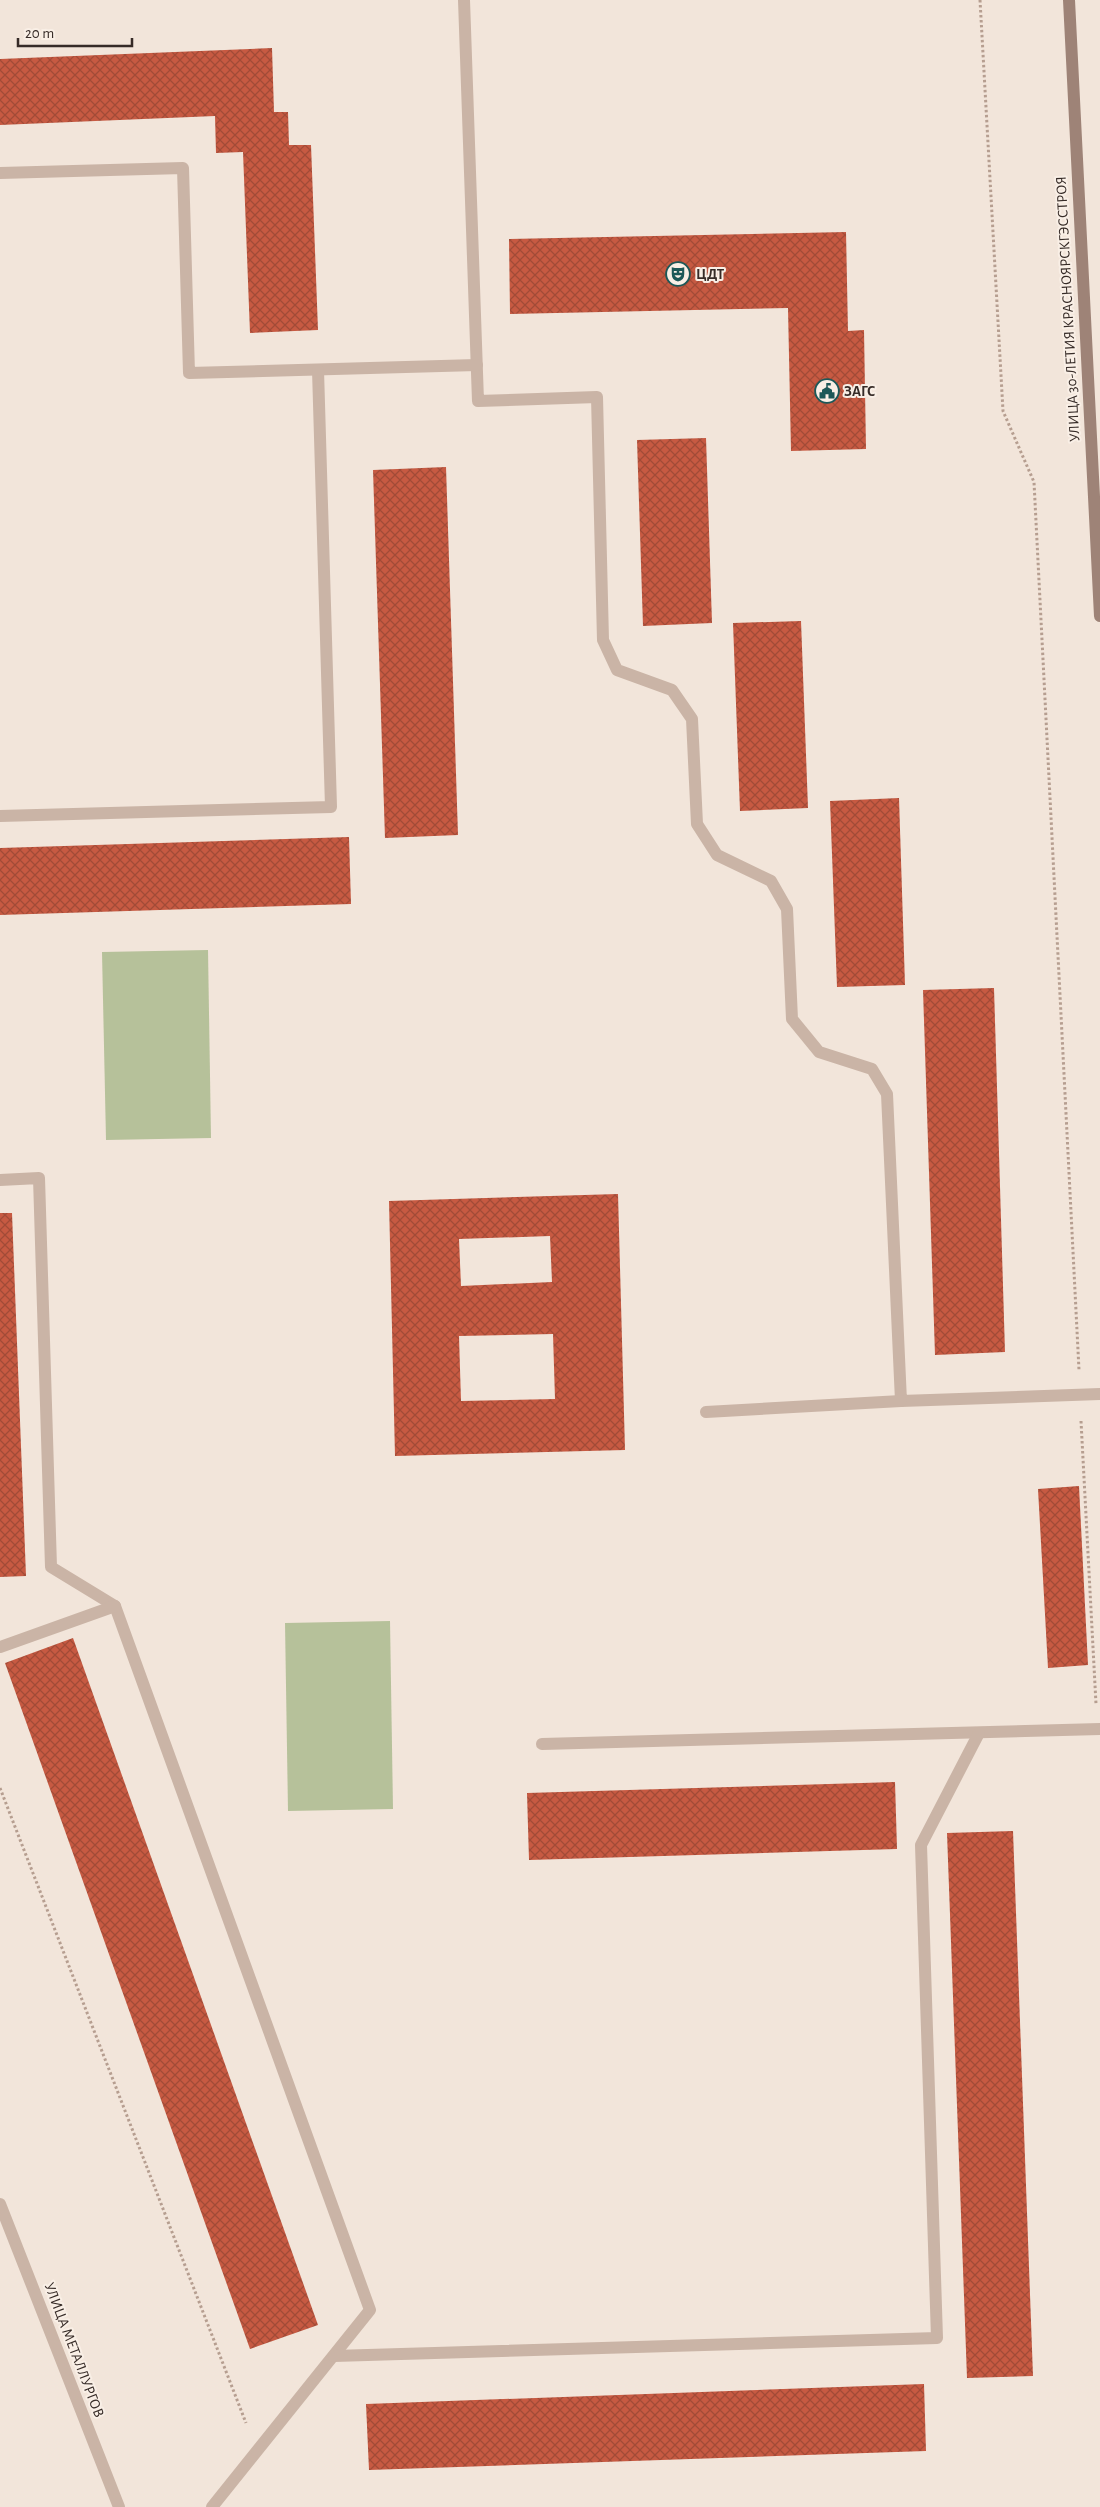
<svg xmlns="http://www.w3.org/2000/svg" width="1100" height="2507" viewBox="0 0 1100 2507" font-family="'Alegreya Sans',sans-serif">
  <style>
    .park { fill: #b6c19a }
    .building { fill: url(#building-cross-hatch); fill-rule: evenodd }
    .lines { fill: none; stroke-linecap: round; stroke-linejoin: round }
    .path { stroke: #b69e90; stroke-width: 3; stroke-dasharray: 2.5 2.5; stroke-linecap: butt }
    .service { stroke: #cab4a6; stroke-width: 12 }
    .tertiary { stroke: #cab4a6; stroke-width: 12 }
    .secondary { stroke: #9e8377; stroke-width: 12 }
    .labels { text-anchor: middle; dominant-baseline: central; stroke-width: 4; stroke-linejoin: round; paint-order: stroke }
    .poi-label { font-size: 15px; font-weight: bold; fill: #362b27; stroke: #f9efe6; text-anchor: start }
    .street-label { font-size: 15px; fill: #362b27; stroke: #f9efe6 }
  </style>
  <defs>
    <pattern id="building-cross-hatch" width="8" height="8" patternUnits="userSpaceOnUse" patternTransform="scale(1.25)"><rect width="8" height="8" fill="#c75a42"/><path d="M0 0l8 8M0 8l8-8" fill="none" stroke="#a24b37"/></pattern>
  </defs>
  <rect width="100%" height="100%" fill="#f2e5da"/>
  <g class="park">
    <polygon points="208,950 211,1138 106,1140 102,952"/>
    <polygon points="390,1621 393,1809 288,1811 285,1623"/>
  </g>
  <g class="building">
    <polygon points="272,48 274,112 288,112 289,145 311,145 318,330 250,333 243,152 216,153 215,116 0,125 0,59"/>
    <polygon points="846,232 848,331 864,330 866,449 791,451 788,308 510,314 509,239"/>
    <polygon points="706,438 712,623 643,626 637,440"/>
    <polygon points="446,467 458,835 385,838 373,470"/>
    <polygon points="801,621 808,808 740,811 733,623"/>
    <polygon points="899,798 905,985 837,987 830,801"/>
    <polygon points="349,837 351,904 0,915 0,848"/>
    <polygon points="994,988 1005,1352 935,1355 923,990"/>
    <path d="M618,1194L625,1450L395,1456L389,1201ZM550,1236L552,1282L461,1286L459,1239ZM553,1334L555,1399L461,1401L459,1336Z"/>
    <polygon points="0,1213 12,1213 26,1576 0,1577"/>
    <polygon points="1079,1486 1088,1665 1048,1668 1038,1489"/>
    <polygon points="73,1638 318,2325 250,2349 5,1663"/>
    <polygon points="895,1782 897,1849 529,1860 527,1793"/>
    <polygon points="1013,1831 1033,2376 967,2378 947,1833"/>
    <polygon points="924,2384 926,2451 369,2470 366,2404"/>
  </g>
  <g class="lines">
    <g class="path">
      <polyline points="980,0 1003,411 1034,482 1079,1370"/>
      <polyline points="1081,1421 1096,1704"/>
      <polyline points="0,1788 246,2423"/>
    </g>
    <g class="service">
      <polyline points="464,0 478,401 597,397 603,640 617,670 672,690 692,719 697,824 717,855 771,881 787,909 792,1019 819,1052 872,1069 887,1094 901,1401 1100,1394"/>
      <polyline points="0,173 183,168 189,373 477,365"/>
      <polyline points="0,816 331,807 318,370"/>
      <polyline points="0,1180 39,1178 51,1567 115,1606 370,2310 212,2507"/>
      <polyline points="706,1412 901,1401"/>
      <polyline points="0,1647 115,1606"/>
      <polyline points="542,1744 1100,1729"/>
      <polyline points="334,2356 937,2338 921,1845 979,1733"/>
    </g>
    <polyline class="tertiary" points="0,2204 119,2507"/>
    <polyline class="secondary" points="1069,0 1100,616"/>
  </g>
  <defs>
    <g id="theatre-ring" transform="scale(1.25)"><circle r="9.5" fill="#f9efe6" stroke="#1c5858" stroke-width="1.5"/><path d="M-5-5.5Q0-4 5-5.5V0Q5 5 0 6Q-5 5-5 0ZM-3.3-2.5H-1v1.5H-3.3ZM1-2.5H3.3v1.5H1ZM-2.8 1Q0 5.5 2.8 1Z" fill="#1c5858"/></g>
    <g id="civic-ring" transform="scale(1.25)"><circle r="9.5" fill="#f9efe6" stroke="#1c5858" stroke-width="1.5"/><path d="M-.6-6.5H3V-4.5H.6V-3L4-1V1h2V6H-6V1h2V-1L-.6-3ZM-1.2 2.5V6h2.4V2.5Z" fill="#1c5858"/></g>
  </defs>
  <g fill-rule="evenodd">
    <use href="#theatre-ring" x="678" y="274"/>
    <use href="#civic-ring" x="827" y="391"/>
  </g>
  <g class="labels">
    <g class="poi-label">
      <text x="696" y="274">ЦДТ</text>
      <text x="844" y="391">ЗАГС</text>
    </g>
    <g class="street-label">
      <text transform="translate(1068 309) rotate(-93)">УЛИЦА 30-ЛЕТИЯ КРАСНОЯРСКГЭССТРОЯ</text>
      <text transform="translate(74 2350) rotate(69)">УЛИЦА МЕТАЛЛУРГОВ</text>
    </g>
  </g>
  <path d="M18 38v8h114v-8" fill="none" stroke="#362b27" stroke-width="2.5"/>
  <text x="25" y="38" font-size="15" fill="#362b27" stroke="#f9efe6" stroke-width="4" paint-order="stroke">20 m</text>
</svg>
